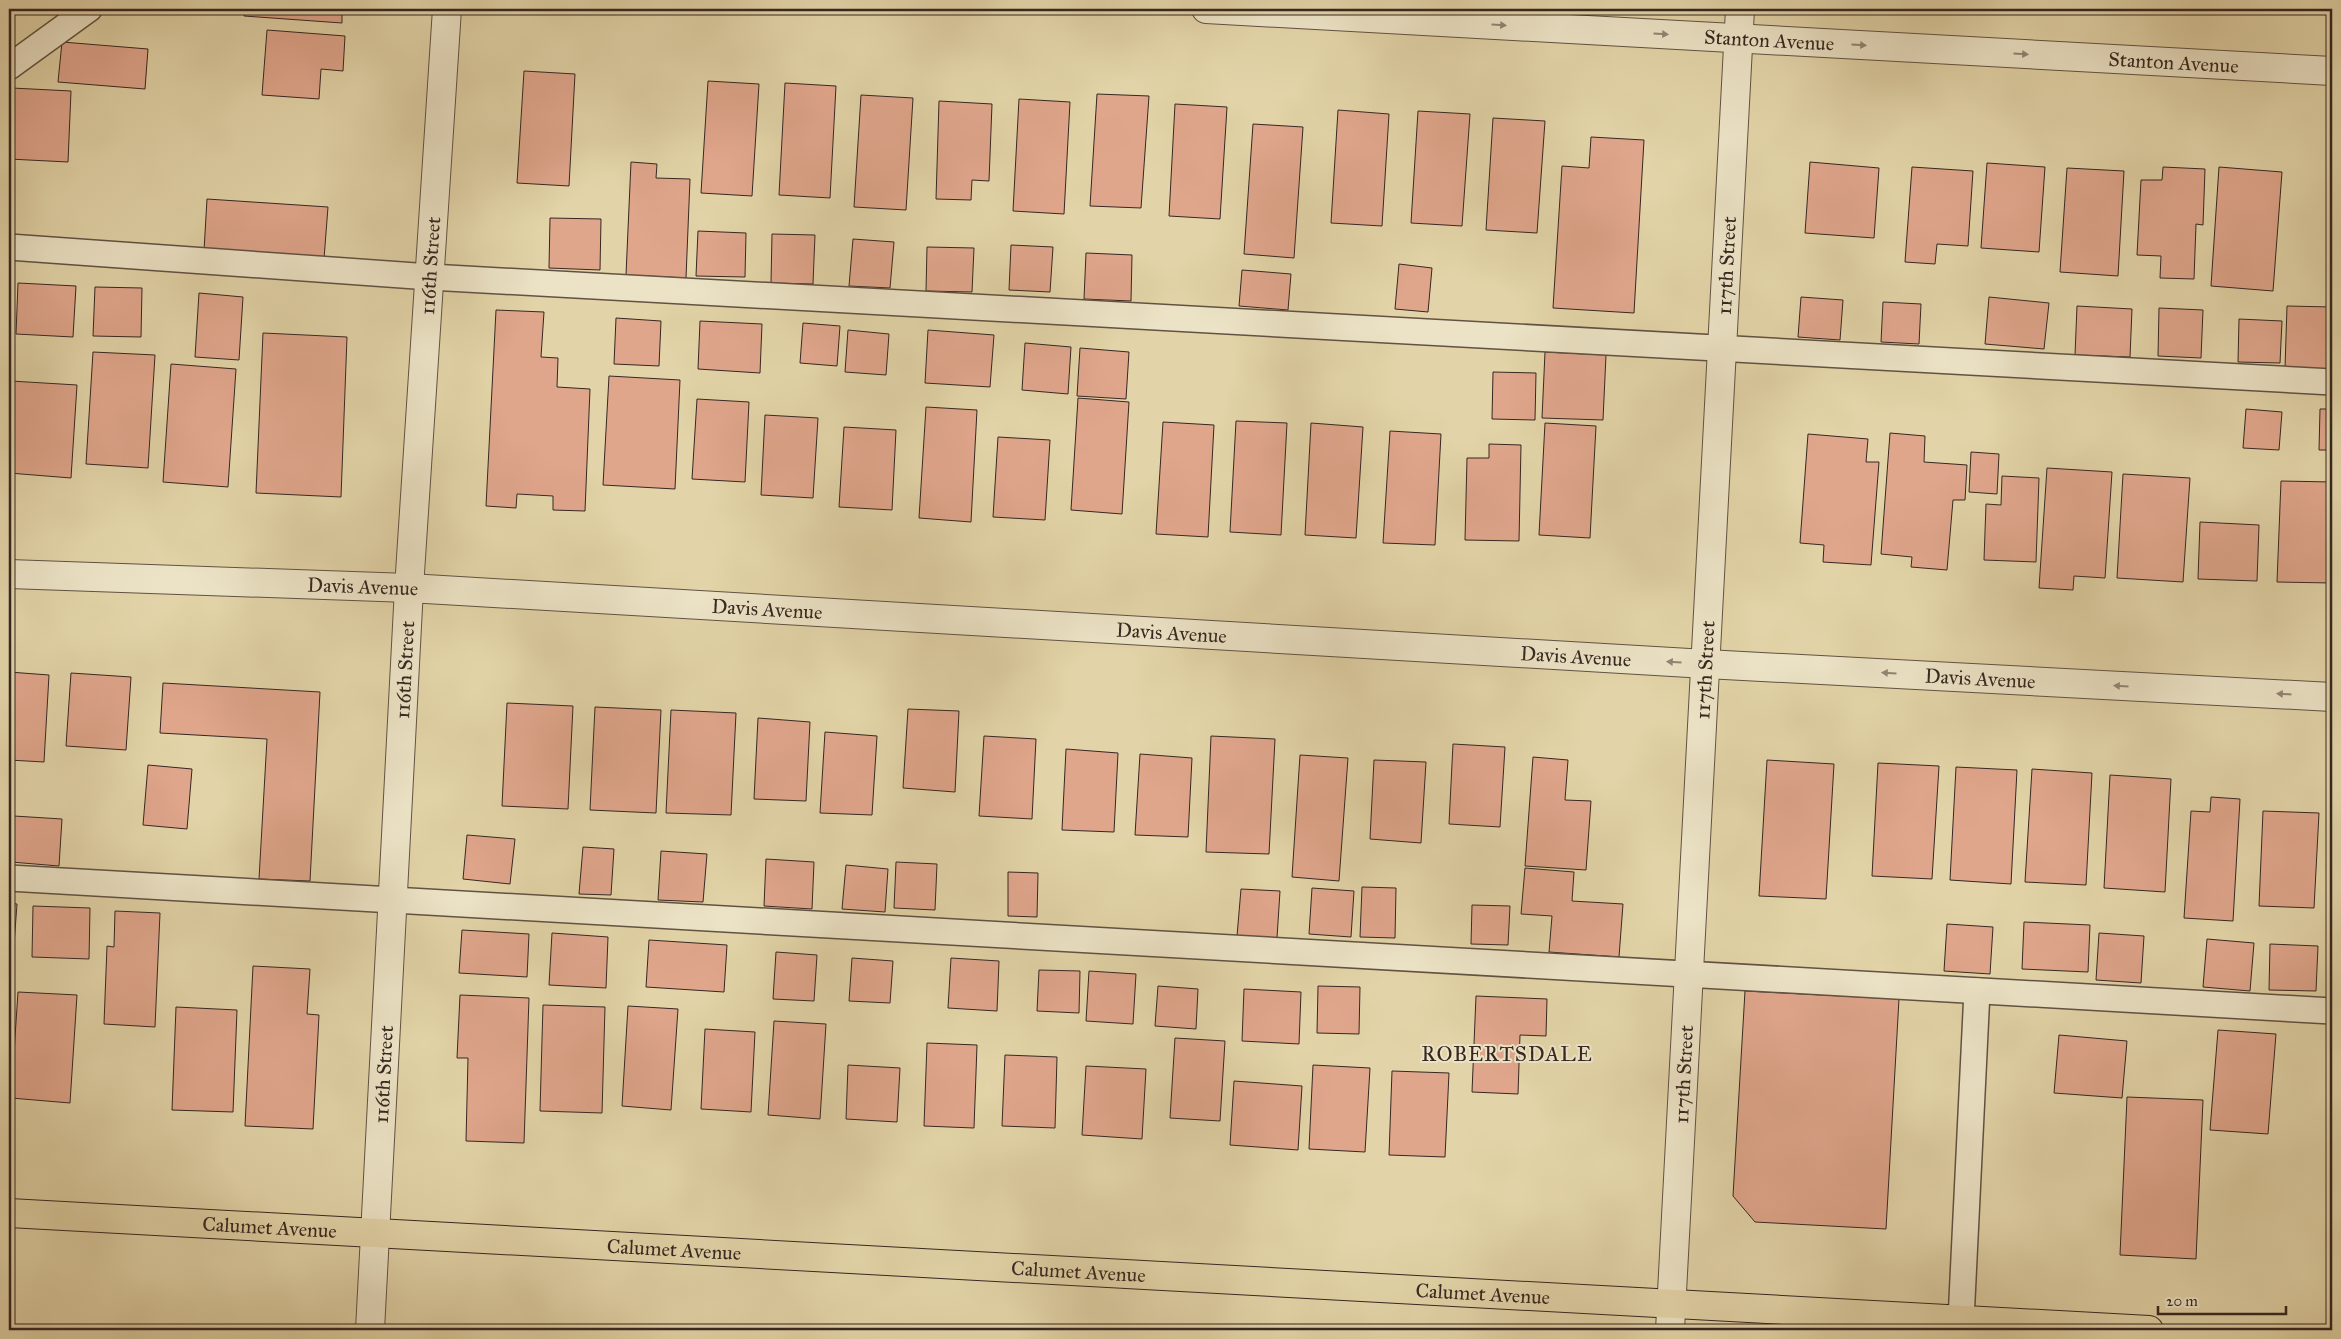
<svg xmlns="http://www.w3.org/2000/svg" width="2341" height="1339" viewBox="0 0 2341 1339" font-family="'IM FELL Great Primer',serif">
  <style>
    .building { fill: #e0a68c; stroke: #362721 }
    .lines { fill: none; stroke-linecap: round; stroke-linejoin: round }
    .service-casing { stroke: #615243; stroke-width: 28 }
    .minor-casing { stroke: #615243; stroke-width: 30 }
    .primary-casing { stroke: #362721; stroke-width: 30 }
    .service { stroke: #ece3c6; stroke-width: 25 }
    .minor { stroke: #ece3c6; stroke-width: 28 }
    .primary { stroke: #e2d4a8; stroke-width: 28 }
    .oneway { fill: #918574 }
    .labels { text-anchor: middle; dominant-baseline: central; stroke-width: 4; stroke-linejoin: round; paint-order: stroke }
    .street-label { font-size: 20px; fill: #362721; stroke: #ece3c6 }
    .neighbourhood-label { font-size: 21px; letter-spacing: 1px; fill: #362721; stroke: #ece3c6 }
  </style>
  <rect width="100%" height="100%" fill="#e2d4a8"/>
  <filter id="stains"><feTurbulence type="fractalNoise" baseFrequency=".004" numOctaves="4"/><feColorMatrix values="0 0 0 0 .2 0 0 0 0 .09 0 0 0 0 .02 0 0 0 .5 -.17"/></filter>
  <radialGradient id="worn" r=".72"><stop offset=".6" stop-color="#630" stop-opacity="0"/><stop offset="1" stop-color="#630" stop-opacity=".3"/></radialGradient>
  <g class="building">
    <polygon points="245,9 342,9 342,23 244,16"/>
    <polygon points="267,30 345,36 343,71 321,69 319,99 262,95"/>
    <polygon points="62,42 148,49 145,89 58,82"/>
    <polygon points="524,71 575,74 569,186 517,183"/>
    <polygon points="708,81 759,84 752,196 701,193"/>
    <polygon points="785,83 836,86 830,198 779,195"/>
    <polygon points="12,88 71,91 68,162 9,159"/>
    <polygon points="1097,94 1149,96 1141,208 1090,206"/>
    <polygon points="861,95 913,98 906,210 854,207"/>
    <polygon points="1019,99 1070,102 1064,214 1013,211"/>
    <polygon points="939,101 992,104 989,181 972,180 971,200 936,199"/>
    <polygon points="1175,104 1227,107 1220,219 1169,216"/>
    <polygon points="1338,110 1389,114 1382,226 1331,223"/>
    <polygon points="1418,111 1470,114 1462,226 1411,223"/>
    <polygon points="1493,118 1545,121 1537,233 1486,230"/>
    <polygon points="1253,124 1303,127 1294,258 1244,254"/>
    <polygon points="1591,137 1644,140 1634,313 1553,308 1562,166 1589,168"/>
    <polygon points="631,162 657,164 656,178 690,179 686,278 626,275"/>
    <polygon points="1810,162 1879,168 1874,238 1805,233"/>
    <polygon points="1987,163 2045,167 2039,252 1981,248"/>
    <polygon points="1912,167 1973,171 1968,246 1937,244 1935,264 1905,262"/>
    <polygon points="2163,167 2205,169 2203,225 2196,224 2194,279 2160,278 2161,256 2137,255 2141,180 2162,180"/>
    <polygon points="2219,167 2282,172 2273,291 2211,286"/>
    <polygon points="2067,168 2124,171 2118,276 2060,272"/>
    <polygon points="207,199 328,207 324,259 204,251"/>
    <polygon points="550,218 601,219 600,270 549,268"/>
    <polygon points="698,231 746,233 745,277 696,276"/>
    <polygon points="772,234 815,235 813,284 771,283"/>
    <polygon points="853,239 894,242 890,288 849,286"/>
    <polygon points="1011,245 1053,247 1050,292 1009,290"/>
    <polygon points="927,247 974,248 972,292 926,291"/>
    <polygon points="1086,253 1132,255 1131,301 1084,299"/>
    <polygon points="1399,264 1432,268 1428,312 1395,309"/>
    <polygon points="1242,270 1291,274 1288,310 1239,306"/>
    <polygon points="18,283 76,286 73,337 16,334"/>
    <polygon points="95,287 142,288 141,337 93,336"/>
    <polygon points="199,293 243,297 239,360 195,357"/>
    <polygon points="1801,297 1843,300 1840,340 1798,337"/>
    <polygon points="1989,297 2049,303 2044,349 1985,344"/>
    <polygon points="1883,302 1921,304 1919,344 1881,342"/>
    <polygon points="2077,306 2132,309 2130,357 2075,355"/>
    <polygon points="2287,306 2332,307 2332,370 2285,368"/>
    <polygon points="2159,308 2203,310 2201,358 2158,356"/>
    <polygon points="496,310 544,312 541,357 558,358 557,387 590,389 585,511 553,510 553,496 517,494 516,508 486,506"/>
    <polygon points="616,318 661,321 659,366 614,364"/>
    <polygon points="2239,319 2282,321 2280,363 2238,362"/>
    <polygon points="700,321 762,324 760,373 698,369"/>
    <polygon points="803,323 840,326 837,366 800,363"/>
    <polygon points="848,330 889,334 886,375 845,372"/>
    <polygon points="928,330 994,335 990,387 925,383"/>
    <polygon points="263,333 347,337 341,497 256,493"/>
    <polygon points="1025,343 1071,347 1068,394 1022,390"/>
    <polygon points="1080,348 1129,352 1126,399 1077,396"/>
    <polygon points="93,352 155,355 148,468 86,464"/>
    <polygon points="1545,352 1606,355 1603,420 1542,418"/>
    <polygon points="171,364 236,369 228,487 163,482"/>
    <polygon points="1493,372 1536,373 1535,420 1492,419"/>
    <polygon points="609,376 680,380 675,489 603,485"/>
    <polygon points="11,381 77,385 71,478 9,473"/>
    <polygon points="1078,398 1129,402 1122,514 1071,510"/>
    <polygon points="697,399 749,402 745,482 692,479"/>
    <polygon points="926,407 977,410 971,522 919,518"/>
    <polygon points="2246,409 2282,412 2279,450 2243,448"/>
    <polygon points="2320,409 2332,409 2332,450 2319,450"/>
    <polygon points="765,415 818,418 813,498 761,495"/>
    <polygon points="1236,421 1287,423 1281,535 1230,532"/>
    <polygon points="1163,422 1214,425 1208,537 1156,534"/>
    <polygon points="1311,423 1363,427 1356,538 1305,535"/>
    <polygon points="1545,423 1596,426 1590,538 1539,535"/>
    <polygon points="844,427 896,430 892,510 839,507"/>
    <polygon points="1390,431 1441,434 1435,545 1383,543"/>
    <polygon points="1890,433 1925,436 1924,462 1967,465 1965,500 1953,500 1947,570 1911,567 1912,557 1881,554"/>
    <polygon points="1808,434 1868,439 1866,462 1879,462 1871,565 1823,562 1824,545 1800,543"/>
    <polygon points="998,437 1050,440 1045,520 993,517"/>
    <polygon points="1489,444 1521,445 1519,541 1465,540 1467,458 1489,458"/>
    <polygon points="1971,452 1999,454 1997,494 1969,492"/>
    <polygon points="2047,468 2112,472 2105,578 2074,576 2073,590 2039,588"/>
    <polygon points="2123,474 2190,478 2183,582 2117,578"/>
    <polygon points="2002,476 2039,478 2036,562 1984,560 1986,504 2001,505"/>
    <polygon points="2281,481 2332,482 2332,583 2277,582"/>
    <polygon points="2200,522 2259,525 2257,581 2198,579"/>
    <polygon points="9,672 49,675 44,762 9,760"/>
    <polygon points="71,673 131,677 126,750 66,746"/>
    <polygon points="163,683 320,692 310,881 259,879 267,739 160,733"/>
    <polygon points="507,703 573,706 568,809 502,806"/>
    <polygon points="595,707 661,710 656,813 590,810"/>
    <polygon points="908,709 959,711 955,792 903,788"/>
    <polygon points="671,710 736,713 731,815 666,813"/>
    <polygon points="758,718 810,722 806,801 754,799"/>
    <polygon points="825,732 877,736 872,815 820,813"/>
    <polygon points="984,736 1036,739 1032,819 979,816"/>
    <polygon points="1211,736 1275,739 1269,854 1206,852"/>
    <polygon points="1453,744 1505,747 1500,827 1449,824"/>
    <polygon points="1066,749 1118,753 1114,832 1062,830"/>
    <polygon points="1140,754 1192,758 1188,837 1135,835"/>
    <polygon points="1300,755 1348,758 1339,881 1292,877"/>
    <polygon points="1533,757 1568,760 1565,800 1591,801 1586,870 1525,866"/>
    <polygon points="1374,760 1426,762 1421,843 1370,839"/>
    <polygon points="1767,760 1834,764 1826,899 1759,896"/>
    <polygon points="1878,763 1939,766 1932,879 1872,876"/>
    <polygon points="148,765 192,769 187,829 143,825"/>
    <polygon points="1956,767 2017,770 2011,884 1950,880"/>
    <polygon points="2032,769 2092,773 2086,885 2025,882"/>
    <polygon points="2110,775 2171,779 2165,892 2104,888"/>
    <polygon points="2211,797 2240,799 2233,921 2184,918 2191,811 2210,812"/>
    <polygon points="2263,811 2319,813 2314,908 2259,906"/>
    <polygon points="14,816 62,819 59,866 11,862"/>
    <polygon points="467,835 515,839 510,884 463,879"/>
    <polygon points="583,847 614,849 611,895 579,894"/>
    <polygon points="661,851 707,854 703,902 658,900"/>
    <polygon points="766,859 814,862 812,909 764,906"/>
    <polygon points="896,862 937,864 935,910 894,908"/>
    <polygon points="846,865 888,869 885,912 842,909"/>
    <polygon points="1525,868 1574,872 1572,901 1623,904 1619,957 1549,952 1552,916 1521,914"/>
    <polygon points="1008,872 1038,873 1037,917 1008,916"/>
    <polygon points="1362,887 1396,888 1395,938 1360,937"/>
    <polygon points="1312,888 1354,891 1351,937 1309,934"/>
    <polygon points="1241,889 1280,891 1277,938 1237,936"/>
    <polygon points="9,903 17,904 12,972 9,972"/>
    <polygon points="1472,905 1510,906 1508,945 1471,944"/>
    <polygon points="33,906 90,908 89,959 32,957"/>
    <polygon points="115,911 160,913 155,1027 104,1024 107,946 114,947"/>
    <polygon points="2024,922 2090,925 2088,972 2022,969"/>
    <polygon points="1947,924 1993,927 1990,974 1944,971"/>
    <polygon points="462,930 529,934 527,977 459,973"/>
    <polygon points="552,933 608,937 606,988 549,985"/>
    <polygon points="2099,933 2144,936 2141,983 2096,980"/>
    <polygon points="2207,939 2254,943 2250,991 2203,987"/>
    <polygon points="649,940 727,945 724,992 646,987"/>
    <polygon points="2270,944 2318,946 2316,991 2269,990"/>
    <polygon points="776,952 817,955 814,1001 773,999"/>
    <polygon points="852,958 893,961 890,1003 849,1001"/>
    <polygon points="951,958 999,961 997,1011 948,1008"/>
    <polygon points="253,966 310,969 307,1014 319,1015 313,1129 245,1126"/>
    <polygon points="1039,970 1080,971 1079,1013 1037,1011"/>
    <polygon points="1089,971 1136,974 1133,1024 1086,1021"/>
    <polygon points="1158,986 1198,989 1196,1029 1155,1026"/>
    <polygon points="1318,986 1360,987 1359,1034 1317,1033"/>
    <polygon points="1244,989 1301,992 1299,1044 1242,1041"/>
    <polygon points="1745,991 1899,999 1886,1229 1755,1222 1733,1196"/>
    <polygon points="18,992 77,995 70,1103 11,1098"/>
    <polygon points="460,995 529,998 524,1143 466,1141 468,1058 457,1058"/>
    <polygon points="1476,996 1547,999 1546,1036 1520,1035 1518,1094 1472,1092"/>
    <polygon points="543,1005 605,1007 602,1113 540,1111"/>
    <polygon points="628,1006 678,1009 671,1110 622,1106"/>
    <polygon points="176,1007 237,1010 233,1112 172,1110"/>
    <polygon points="774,1021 826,1024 820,1119 768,1115"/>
    <polygon points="705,1029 755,1032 751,1112 701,1109"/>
    <polygon points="2218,1030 2276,1034 2268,1134 2210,1130"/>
    <polygon points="2059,1035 2127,1041 2122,1098 2054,1093"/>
    <polygon points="1175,1038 1225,1041 1220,1121 1170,1118"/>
    <polygon points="927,1043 977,1045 974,1128 924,1126"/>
    <polygon points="1005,1055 1057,1057 1055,1128 1002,1126"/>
    <polygon points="848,1065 900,1068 897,1122 846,1119"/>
    <polygon points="1313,1065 1370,1068 1365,1152 1309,1149"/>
    <polygon points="1086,1066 1146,1069 1142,1139 1082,1135"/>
    <polygon points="1392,1071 1449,1073 1445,1157 1389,1155"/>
    <polygon points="1234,1081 1302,1086 1298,1150 1230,1145"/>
    <polygon points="2127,1097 2203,1100 2196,1259 2120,1255"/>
    <polygon points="530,1328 574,1329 574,1330 530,1330"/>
  </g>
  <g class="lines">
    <g class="service-casing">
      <g id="service">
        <polyline points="9,67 89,9"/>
        <polyline points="9,247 430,277 2332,382"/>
        <polyline points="9,878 2332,1011"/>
        <polyline points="1961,1320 1977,991"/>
      </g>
    </g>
    <g class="minor-casing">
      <g id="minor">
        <path id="s1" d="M1206,9L2332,71"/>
        <path id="s2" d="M9,574L409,588L1706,664L2332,697"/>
        <path id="s3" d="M370,1330L409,588L447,9"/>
        <path id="s4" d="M1670,1330L1740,9"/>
      </g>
    </g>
    <g class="primary-casing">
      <g id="primary">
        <path id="s5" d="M9,1213L2149,1330"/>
      </g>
    </g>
    <use href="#service" class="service"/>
    <use href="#minor" class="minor"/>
    <use href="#primary" class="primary"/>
  </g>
  <defs><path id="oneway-solid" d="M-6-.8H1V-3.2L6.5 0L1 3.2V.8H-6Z" transform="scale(1.25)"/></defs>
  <g class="oneway">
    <use href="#oneway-solid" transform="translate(1499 25) rotate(3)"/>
    <use href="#oneway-solid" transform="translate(1661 34) rotate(3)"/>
    <use href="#oneway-solid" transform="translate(1859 45) rotate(3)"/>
    <use href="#oneway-solid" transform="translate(2021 54) rotate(3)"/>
    <use href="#oneway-solid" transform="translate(1674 662) rotate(-177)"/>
    <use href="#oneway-solid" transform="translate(1889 673) rotate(-177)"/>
    <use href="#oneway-solid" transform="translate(2121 686) rotate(-177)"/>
    <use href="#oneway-solid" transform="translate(2284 694) rotate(-177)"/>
  </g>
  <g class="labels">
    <g class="street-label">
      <text stroke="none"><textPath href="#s1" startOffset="564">Stanton Avenue</textPath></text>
      <text stroke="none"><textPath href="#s1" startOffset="969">Stanton Avenue</textPath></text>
      <text stroke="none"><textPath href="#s3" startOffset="1066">116th Street</textPath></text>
      <text stroke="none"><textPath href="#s4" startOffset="1066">117th Street</textPath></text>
      <text stroke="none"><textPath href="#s2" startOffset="354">Davis Avenue</textPath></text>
      <text stroke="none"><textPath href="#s2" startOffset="759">Davis Avenue</textPath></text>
      <text stroke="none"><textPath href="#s2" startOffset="1164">Davis Avenue</textPath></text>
      <text stroke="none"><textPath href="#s2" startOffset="1569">Davis Avenue</textPath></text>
      <text stroke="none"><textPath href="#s3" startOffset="661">116th Street</textPath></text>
      <text stroke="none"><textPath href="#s4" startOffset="661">117th Street</textPath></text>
      <text stroke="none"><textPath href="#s2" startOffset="1974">Davis Avenue</textPath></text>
      <text stroke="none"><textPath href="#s3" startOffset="256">116th Street</textPath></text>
      <text stroke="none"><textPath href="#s4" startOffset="256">117th Street</textPath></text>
      <text stroke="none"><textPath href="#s5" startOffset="261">Calumet Avenue</textPath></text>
      <text stroke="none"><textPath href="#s5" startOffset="666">Calumet Avenue</textPath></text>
      <text stroke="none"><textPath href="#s5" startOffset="1071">Calumet Avenue</textPath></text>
      <text stroke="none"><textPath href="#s5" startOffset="1476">Calumet Avenue</textPath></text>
    </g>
    <g class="neighbourhood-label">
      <text x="1507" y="1054">ROBERTSDALE</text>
    </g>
  </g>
  <rect width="2341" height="1339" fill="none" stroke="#e2d4a8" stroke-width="30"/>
  <rect x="10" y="10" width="2321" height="1319" fill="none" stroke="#362721" stroke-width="2.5"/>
  <rect x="15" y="15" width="2311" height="1309" fill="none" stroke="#362721"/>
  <path d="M2158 1306v8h128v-8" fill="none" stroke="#362721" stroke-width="2.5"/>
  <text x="2166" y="1306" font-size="15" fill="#362721" stroke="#ece3c6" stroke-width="4" paint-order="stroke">20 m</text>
  <rect width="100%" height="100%" filter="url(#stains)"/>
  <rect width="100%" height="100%" fill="url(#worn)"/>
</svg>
